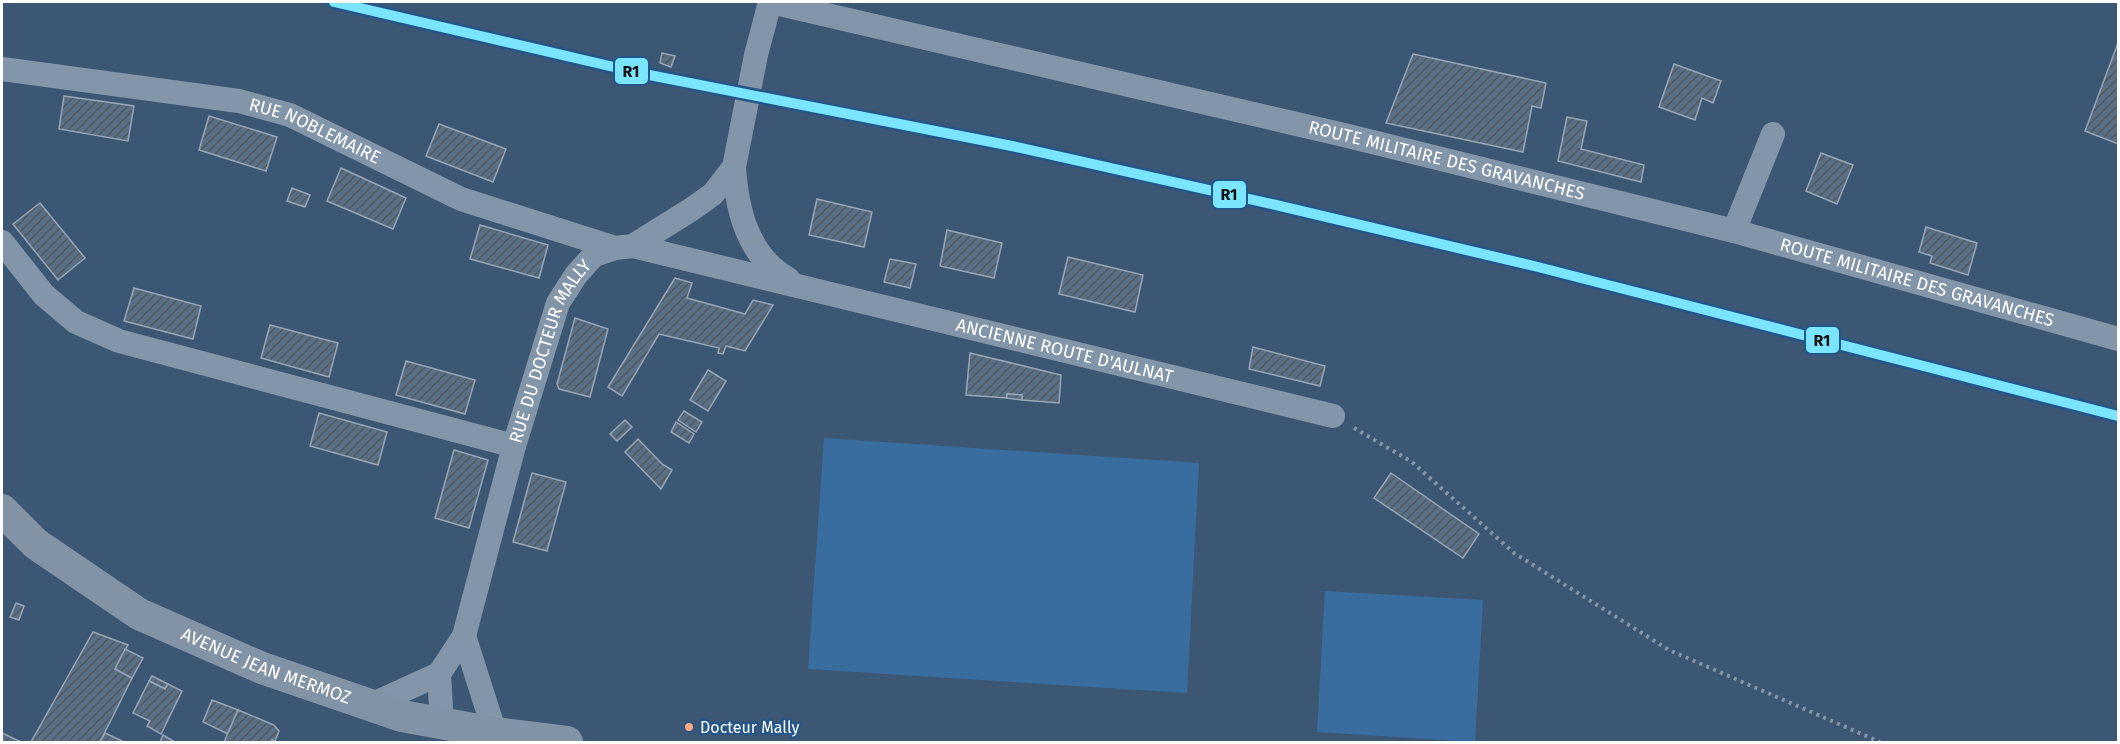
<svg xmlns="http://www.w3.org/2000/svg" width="2120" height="744" viewBox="0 0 2120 744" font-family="'Fira Sans',sans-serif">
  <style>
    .pitch { fill: #396da0 }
    .building { fill: url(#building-hatch); stroke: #97a6b6; stroke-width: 1.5 }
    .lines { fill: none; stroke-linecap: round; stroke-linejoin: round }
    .path { stroke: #8395a8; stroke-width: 4; stroke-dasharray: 3 4.5; stroke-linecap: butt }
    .minor { stroke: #8395a8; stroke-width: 24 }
    .major { stroke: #8293a6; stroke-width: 32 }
    .rail-1-casing { stroke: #25568a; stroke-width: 15 }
    .rail-1 { stroke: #7ae5fd; stroke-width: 10 }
    .bus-dot { fill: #ffa980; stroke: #25568a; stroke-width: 2 }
    .labels { text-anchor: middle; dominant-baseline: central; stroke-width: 4.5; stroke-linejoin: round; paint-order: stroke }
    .bus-label { font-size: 16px; fill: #fff; stroke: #25568a; text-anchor: start }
    .street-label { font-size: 18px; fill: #fff; stroke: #25568a }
    .line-badge { stroke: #25568a; stroke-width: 2 }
    .pale-badge-label { font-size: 16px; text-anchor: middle; font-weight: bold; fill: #111 }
  </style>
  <defs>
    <pattern id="building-hatch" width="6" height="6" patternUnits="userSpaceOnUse" patternTransform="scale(1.5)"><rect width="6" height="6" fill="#596f85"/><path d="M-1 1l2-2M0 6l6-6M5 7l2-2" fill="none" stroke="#515860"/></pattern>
  </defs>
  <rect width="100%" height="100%" fill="#3c5773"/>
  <g class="pitch">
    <polygon points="824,438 1199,463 1187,693 808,669"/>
    <polygon points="1325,591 1483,600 1475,742 1317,732"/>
  </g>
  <g class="building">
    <polygon points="2118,43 2118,144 2085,131"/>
    <polygon points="662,53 675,56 671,67 660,63"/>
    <polygon points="1413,54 1546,83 1541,108 1532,106 1523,152 1386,123"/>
    <polygon points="1674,64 1721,81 1713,103 1702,98 1695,120 1659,107"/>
    <polygon points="64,96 134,106 128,141 59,129"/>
    <polygon points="209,116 277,137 266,171 199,150"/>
    <polygon points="1567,117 1587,121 1581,149 1644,165 1641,182 1558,161"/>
    <polygon points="439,124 506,149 493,182 426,156"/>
    <polygon points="1821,153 1853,165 1837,204 1806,191"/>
    <polygon points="341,168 406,198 393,229 327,201"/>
    <polygon points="292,188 310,195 305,207 287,201"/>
    <polygon points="817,199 872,212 864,247 809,235"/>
    <polygon points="40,203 85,258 58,280 13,224"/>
    <polygon points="480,225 548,245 539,278 470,259"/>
    <polygon points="1926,227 1977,243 1968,275 1930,263 1932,256 1919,252"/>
    <polygon points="947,230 1002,243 994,278 940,266"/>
    <polygon points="1068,257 1143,275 1135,312 1059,294"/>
    <polygon points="890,259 916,264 910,288 884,282"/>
    <polygon points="675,278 692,283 687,298 745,314 753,300 773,305 745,351 726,346 723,354 718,353 719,348 659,334 622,396 608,387"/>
    <polygon points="134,288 201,306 193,339 124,321"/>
    <polygon points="575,318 608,329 590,397 559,389 557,384"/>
    <polygon points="270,325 338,343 329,377 261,358"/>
    <polygon points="1253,347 1325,366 1320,386 1249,369"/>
    <polygon points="970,353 1061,375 1059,403 1022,400 1022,395 1007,394 1007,398 966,395"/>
    <polygon points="406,361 475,380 465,414 396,395"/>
    <polygon points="708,370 726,381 708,411 690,400"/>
    <polygon points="1007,394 1022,395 1022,400 1007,398"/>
    <polygon points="684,411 702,422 696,432 678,420"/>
    <polygon points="319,413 387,432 378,465 310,446"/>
    <polygon points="625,420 632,427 617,441 610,434"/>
    <polygon points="676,422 694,434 689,443 671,432"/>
    <polygon points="638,439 662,464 672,470 661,489 625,452"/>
    <polygon points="454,450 488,460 469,528 435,518"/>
    <polygon points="532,473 566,482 547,551 513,542"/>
    <polygon points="1391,473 1479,534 1463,558 1374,498"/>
    <polygon points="16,603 24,606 19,620 10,617"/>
    <polygon points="93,632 128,645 115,669 132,678 100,742 31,742"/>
    <polygon points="125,649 143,658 132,678 115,669"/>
    <polygon points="152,676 168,684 165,689 149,681"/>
    <polygon points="149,681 165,689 168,684 182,691 161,734 147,726 150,721 133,713"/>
    <polygon points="212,700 238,710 228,734 203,722"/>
    <polygon points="238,710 274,725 279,731 275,741 272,740 271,742 224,742"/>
    <polygon points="2,733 21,742 2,742"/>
    <polygon points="105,733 122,741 121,742 100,742"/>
    <polygon points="163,735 173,741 172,742 160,742"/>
  </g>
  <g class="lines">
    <polyline class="path" points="1354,428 1412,462 1514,553 1669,650 1880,742"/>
    <g class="minor">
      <path id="s1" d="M771,2L1344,135L1734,231L2118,339"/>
      <path id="s2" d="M2,69L239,101L290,115L461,199L615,248"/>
      <path d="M734,167C737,211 748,256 788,279"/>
      <polyline points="1734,231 1773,134"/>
      <polyline points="2,242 44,295 76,322 119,341 514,446"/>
      <path id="s3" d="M633,246L1333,416"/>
      <polyline points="464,636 495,733 501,742"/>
      <polyline points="371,705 439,674"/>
      <path id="s4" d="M442,724L439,674L464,636L514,446L558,303L576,275L594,255L615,248L633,246L692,209L713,194L734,167L756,55L770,2"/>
    </g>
    <path class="major" id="s5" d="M2,510L36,544L139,614L262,668L402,716L495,733L567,742"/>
    <g class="rail-1-casing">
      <polyline id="rail-1" points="334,2 644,74 1012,146 1276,205 1538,267 2118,416"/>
    </g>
    <use href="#rail-1" class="rail-1"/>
  </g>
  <circle class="bus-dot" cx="689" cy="727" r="5"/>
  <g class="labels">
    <g class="bus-label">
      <text x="700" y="727">Docteur Mally</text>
    </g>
    <g class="street-label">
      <text stroke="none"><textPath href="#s2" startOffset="321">RUE NOBLEMAIRE</textPath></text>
      <text stroke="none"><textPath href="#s1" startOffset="694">ROUTE MILITAIRE DES GRAVANCHES</textPath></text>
      <text stroke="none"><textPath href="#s1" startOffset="1180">ROUTE MILITAIRE DES GRAVANCHES</textPath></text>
      <text stroke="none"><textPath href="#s3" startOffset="444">ANCIENNE ROUTE D'AULNAT</textPath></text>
      <text stroke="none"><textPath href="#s4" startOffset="394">RUE DU DOCTEUR MALLY</textPath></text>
      <text stroke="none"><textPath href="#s5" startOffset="310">AVENUE JEAN MERMOZ</textPath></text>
    </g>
  </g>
  <g class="line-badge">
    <rect x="614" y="57" width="35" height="28" rx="6" fill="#7ae5fd"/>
    <rect x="1212" y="180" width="35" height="29" rx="6" fill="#7ae5fd"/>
    <rect x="1805" y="326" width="35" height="28" rx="6" fill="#7ae5fd"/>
  </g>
  <g class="pale-badge-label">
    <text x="631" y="77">R1</text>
    <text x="1229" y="200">R1</text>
    <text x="1822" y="346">R1</text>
  </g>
  <rect width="2120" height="744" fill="none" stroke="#ffffff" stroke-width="6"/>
</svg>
